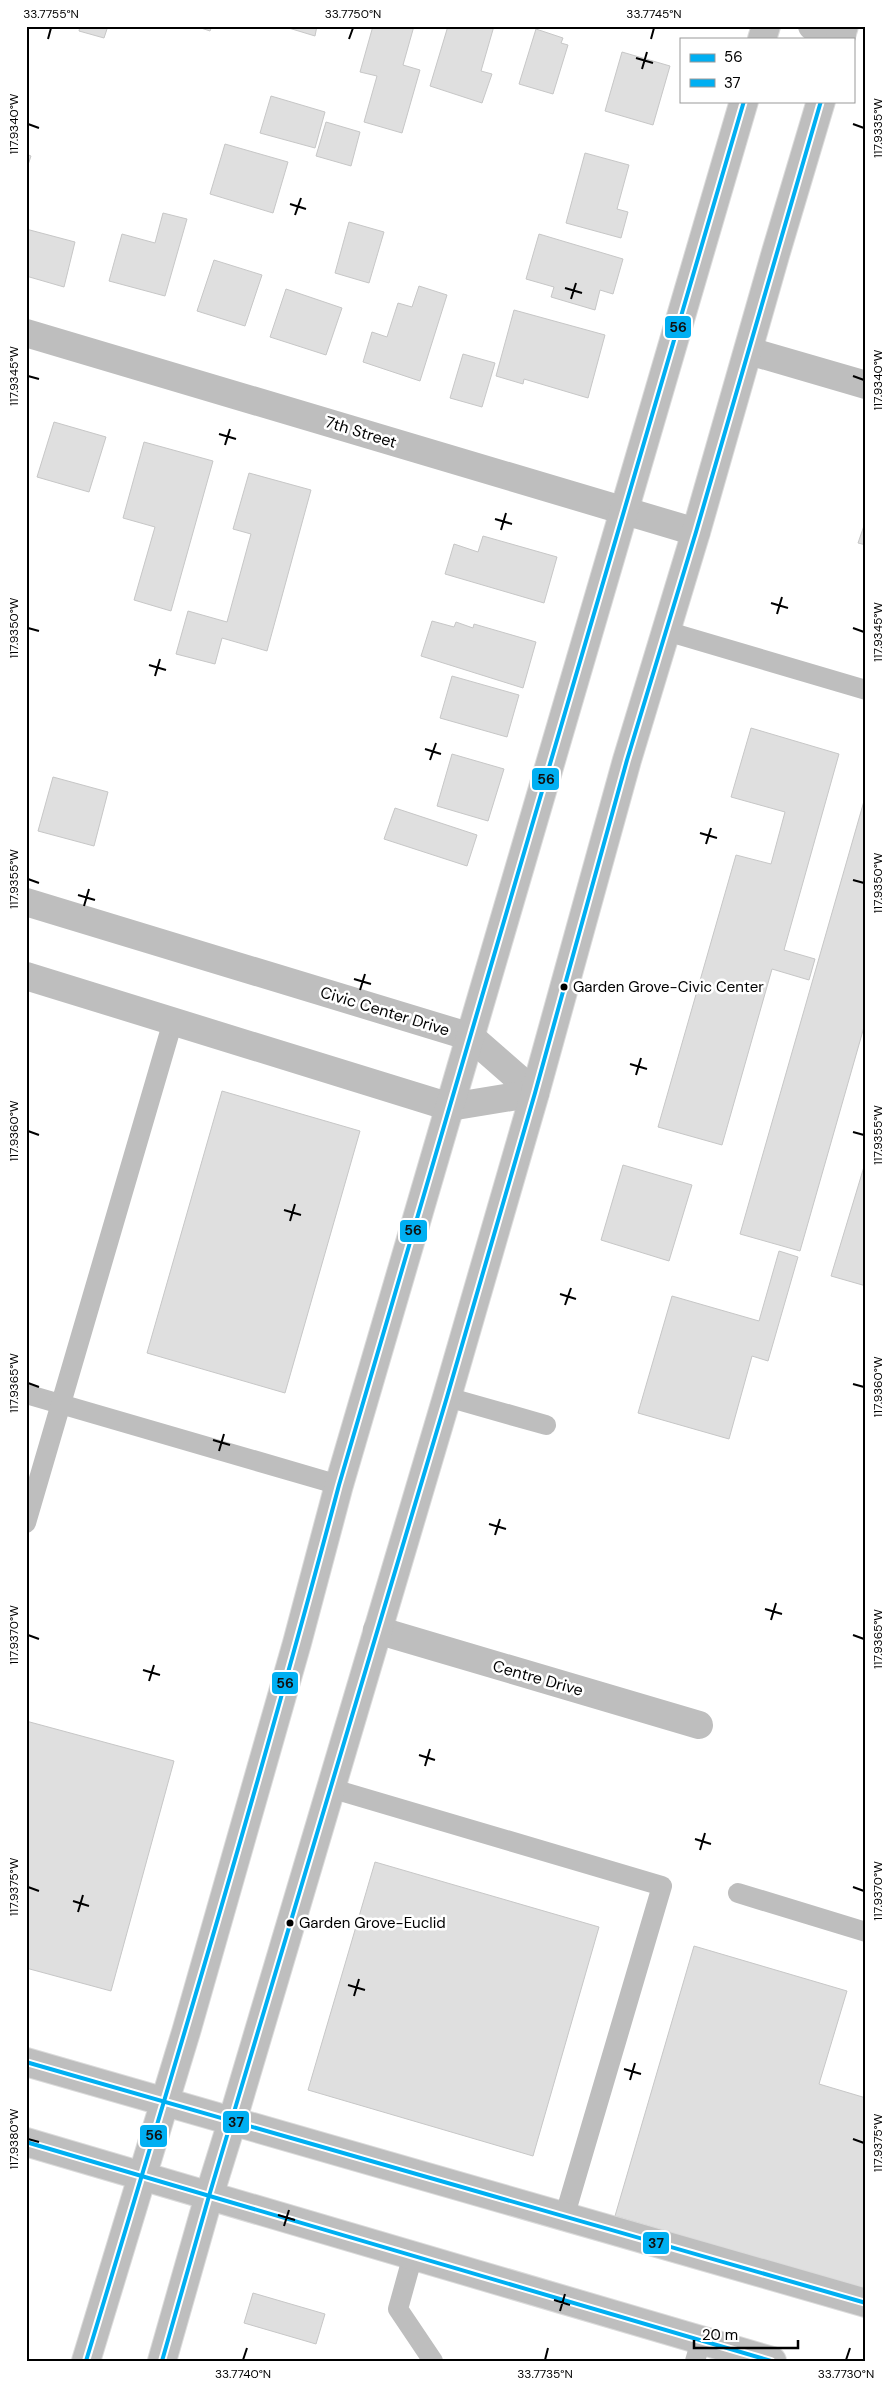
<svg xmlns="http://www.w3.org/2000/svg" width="892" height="2387" viewBox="0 0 892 2387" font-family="'DM Sans',sans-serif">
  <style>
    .building { fill: #dfdfdf; stroke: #c7c7c7 }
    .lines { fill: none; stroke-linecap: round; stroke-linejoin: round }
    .primary-casing { stroke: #dbdbdb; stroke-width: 30 }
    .service { stroke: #bebebe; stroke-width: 20 }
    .minor { stroke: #bebebe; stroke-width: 28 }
    .tertiary { stroke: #bebebe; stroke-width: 28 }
    .primary { stroke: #bebebe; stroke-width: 28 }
    .bus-1-casing { stroke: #fff; stroke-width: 8 }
    .bus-2-casing { stroke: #fff; stroke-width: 8 }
    .bus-1 { stroke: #00aff2; stroke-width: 4 }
    .bus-2 { stroke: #00aff2; stroke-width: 4 }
    .ticks { fill: none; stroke: #000; stroke-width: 2 }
    .bus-dot { fill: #000; stroke: #fff; stroke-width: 2 }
    .labels { text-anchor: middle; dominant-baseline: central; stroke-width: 5; stroke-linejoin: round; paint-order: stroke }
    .bus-label { font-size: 15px; fill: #000; stroke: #fff; text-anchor: start }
    .street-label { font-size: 16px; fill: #000; stroke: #fff }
    .line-badge { stroke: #fff; stroke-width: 2 }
    .pale-badge-label { font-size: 14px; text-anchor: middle; font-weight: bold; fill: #111 }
    .neatline { fill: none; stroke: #000; stroke-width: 2 }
    .ticks-label { font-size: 12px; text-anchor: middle; fill: #000 }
  </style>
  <rect width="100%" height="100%" fill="#fff"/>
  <g class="building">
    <polygon points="80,26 108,26 104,38 79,31"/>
    <polygon points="195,26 212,26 210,31"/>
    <polygon points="282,26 317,26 315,36"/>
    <polygon points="373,26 414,26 403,65 420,70 402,133 364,122 377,76 360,72"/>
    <polygon points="448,26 494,26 481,71 492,74 482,103 430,86"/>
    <polygon points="536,29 563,38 561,43 568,45 553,94 519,84"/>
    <polygon points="622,52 670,66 653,125 605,111"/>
    <polygon points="271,96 325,112 315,148 260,133"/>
    <polygon points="326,122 360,132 351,166 316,156"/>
    <polygon points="225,144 288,162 273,213 210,194"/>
    <polygon points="585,153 629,165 617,209 628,212 621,238 566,223"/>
    <polygon points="26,154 31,156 26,171"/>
    <polygon points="163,213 187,219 165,296 109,281 122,234 155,243"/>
    <polygon points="349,222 384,232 369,283 335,273"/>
    <polygon points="26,229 75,242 64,287 26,276"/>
    <polygon points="539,234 623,259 613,294 600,290 595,310 551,297 554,287 526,279"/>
    <polygon points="214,260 262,275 245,326 197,311"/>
    <polygon points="419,286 447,295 420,381 363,362 372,332 387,337 398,303 412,307"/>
    <polygon points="286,289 342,308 326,355 270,337"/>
    <polygon points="514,310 605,335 588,398 524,379 523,384 496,376"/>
    <polygon points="463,354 495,363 482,407 450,398"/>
    <polygon points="54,422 106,437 89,492 37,477"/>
    <polygon points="144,442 213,461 171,611 134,600 155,527 123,518"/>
    <polygon points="249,473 311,490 267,651 222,638 215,664 176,654 188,611 227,622 251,534 233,529"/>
    <polygon points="866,520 866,545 858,543"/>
    <polygon points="483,536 557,557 544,603 445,574 454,544 478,552"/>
    <polygon points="432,621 454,627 456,622 473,628 474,624 536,642 523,688 421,656"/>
    <polygon points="452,676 519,695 507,737 440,718"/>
    <polygon points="751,728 839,754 784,950 815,959 809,980 772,969 722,1145 658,1127 736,855 771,864 785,812 731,797"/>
    <polygon points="452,754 504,769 488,821 437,806"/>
    <polygon points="53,777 108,792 94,846 38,831"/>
    <polygon points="866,794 866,1020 800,1251 740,1234"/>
    <polygon points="395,808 477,835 467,866 384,839"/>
    <polygon points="222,1091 360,1131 285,1393 147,1353"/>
    <polygon points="866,1160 866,1286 831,1276"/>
    <polygon points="623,1165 692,1185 669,1261 601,1240"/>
    <polygon points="779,1251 798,1257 768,1361 752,1356 729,1439 638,1413 672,1296 759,1321"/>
    <polygon points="26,1721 174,1761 111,1991 26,1968"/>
    <polygon points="375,1862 599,1927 533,2156 308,2090"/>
    <polygon points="694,1946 847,1991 819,2084 866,2098 866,2290 615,2216"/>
    <polygon points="253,2293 325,2314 316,2344 244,2323"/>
  </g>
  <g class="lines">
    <g class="primary-casing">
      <g id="primary">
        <polyline points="762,39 766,26"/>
        <polyline points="840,39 844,26"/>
        <polyline points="26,2062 866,2303"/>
        <polyline points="26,2142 772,2361"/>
        <polyline points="86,2361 186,2032 297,1643 339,1485 744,101"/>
        <polyline points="162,2361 209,2196 232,2122 447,1397 535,1093 627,760 696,532 776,252 821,101"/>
      </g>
    </g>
    <g class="service">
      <polyline points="666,631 866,690"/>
      <polyline points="26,1394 339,1485"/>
      <polyline points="447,1397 546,1425"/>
      <polyline points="26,1523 173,1021"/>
      <polyline points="330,1788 662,1886 564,2218"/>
      <polyline points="738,1893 866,1932"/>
      <polyline points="413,2255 398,2309 433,2361"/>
      <polyline points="695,2361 701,2341"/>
    </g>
    <g class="minor">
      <polyline points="26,333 696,532"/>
      <polyline points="749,351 866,385"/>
      <polyline points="26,902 471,1037 535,1093"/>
      <polyline points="26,976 450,1107 535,1093"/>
      <polyline points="377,1630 699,1725"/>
    </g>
    <polyline class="tertiary" points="812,26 842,35"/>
    <use href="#primary" class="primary"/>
    <g class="bus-1-casing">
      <g id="bus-1">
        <path d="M86,2361C174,2070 261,1779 339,1485L744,101"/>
        <polyline points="162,2361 209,2196 447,1397 535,1093 627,760 696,532 821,101"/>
      </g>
    </g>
    <g class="bus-2-casing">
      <g id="bus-2">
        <polyline points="26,2062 866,2303"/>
        <polyline points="26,2142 771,2361"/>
      </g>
    </g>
    <use href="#bus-1" class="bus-1"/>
    <use href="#bus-2" class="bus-2"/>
  </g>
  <path class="ticks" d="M48,39L51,28M349,39L353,28M651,39L654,28M636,58L653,63M642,69L647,52M28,124L39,128M853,124L864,128M290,204L306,209M295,215L301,198M565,288L582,293M571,299L576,283M28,376L39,379M853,376L864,380M219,434L236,439M225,445L230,429M495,519L512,524M501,530L506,513M771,603L788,608M777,614L782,597M28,628L39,631M853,628L864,632M149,665L166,670M155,676L160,659M425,749L441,754M430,760L436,743M700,833L717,838M706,844L711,828M28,879L39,883M853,880L864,883M78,895L95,900M84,906L89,889M354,979L371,984M360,990L365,974M630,1064L647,1069M636,1075L641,1058M28,1131L39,1135M853,1132L864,1135M284,1210L301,1215M290,1221L295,1204M560,1294L576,1299M565,1305L571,1288M28,1383L39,1387M853,1384L864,1387M213,1440L230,1445M219,1451L224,1434M489,1524L506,1529M495,1535L500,1519M765,1609L782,1614M771,1620L776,1603M28,1635L39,1639M853,1635L864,1639M143,1670L160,1675M149,1681L154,1665M419,1755L435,1760M425,1766L430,1749M695,1839L711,1844M700,1850L705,1833M28,1887L39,1891M853,1887L864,1891M73,1901L89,1906M78,1912L83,1895M348,1985L365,1990M354,1996L359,1979M624,2069L641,2074M630,2080L635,2063M28,2139L39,2142M853,2139L864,2143M278,2215L295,2220M284,2226L289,2210M554,2300L570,2305M560,2311L565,2294M243,2360L247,2348M545,2360L548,2348M846,2360L850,2348"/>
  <g class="bus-dot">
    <circle cx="564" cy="987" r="4.5"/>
    <circle cx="290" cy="1923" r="4.5"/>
  </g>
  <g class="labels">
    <g class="bus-label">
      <text x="573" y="987">Garden Grove-Civic Center</text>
      <text x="299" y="1923">Garden Grove-Euclid</text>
    </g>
    <g class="street-label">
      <text transform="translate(361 432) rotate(17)">7th Street</text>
      <text transform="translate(385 1011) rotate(17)">Civic Center Drive</text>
      <text transform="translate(538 1678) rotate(16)">Centre Drive</text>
    </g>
  </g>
  <g class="line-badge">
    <rect x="664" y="315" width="28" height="24" rx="5" fill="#00aff2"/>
    <rect x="531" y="767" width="29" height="24" rx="5" fill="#00aff2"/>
    <rect x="399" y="1219" width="29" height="24" rx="5" fill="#00aff2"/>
    <rect x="271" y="1671" width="28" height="24" rx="5" fill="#00aff2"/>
    <rect x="222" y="2110" width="28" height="24" rx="5" fill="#00aff2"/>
    <rect x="139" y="2124" width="29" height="24" rx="5" fill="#00aff2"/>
    <rect x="642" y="2231" width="28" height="24" rx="5" fill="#00aff2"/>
  </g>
  <g class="pale-badge-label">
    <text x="678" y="332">56</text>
    <text x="546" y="784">56</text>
    <text x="413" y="1235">56</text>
    <text x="285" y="1688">56</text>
    <text x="236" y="2127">37</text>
    <text x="154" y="2140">56</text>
    <text x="656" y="2248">37</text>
  </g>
  <rect width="892" height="2387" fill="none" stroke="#ffffff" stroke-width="55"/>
  <rect x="680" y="38" width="175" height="65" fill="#ffffff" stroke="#999999"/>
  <rect x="690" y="54" width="25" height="8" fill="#00aff2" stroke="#999999"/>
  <text x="724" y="62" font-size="15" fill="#000000">56</text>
  <rect x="690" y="79" width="25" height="8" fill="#00aff2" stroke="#999999"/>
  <text x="724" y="88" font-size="15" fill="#000000">37</text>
  <path d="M694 2340v8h104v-8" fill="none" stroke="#000000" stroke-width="2.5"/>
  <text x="702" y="2340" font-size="15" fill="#000000" stroke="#ffffff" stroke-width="4" paint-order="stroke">20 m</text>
  <rect x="28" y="28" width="836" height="2332" class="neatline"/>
  <g class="ticks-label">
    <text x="51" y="18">33.7755°N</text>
    <text x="353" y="18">33.7750°N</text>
    <text x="654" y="18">33.7745°N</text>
    <text transform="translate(14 124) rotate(-90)" y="4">117.9340°W</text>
    <text transform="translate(878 128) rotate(-90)" y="4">117.9335°W</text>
    <text transform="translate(14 376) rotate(-90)" y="4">117.9345°W</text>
    <text transform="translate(878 380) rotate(-90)" y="4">117.9340°W</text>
    <text transform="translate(14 628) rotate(-90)" y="4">117.9350°W</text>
    <text transform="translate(878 632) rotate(-90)" y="4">117.9345°W</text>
    <text transform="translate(14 879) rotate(-90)" y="4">117.9355°W</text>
    <text transform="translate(878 883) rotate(-90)" y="4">117.9350°W</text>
    <text transform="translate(14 1131) rotate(-90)" y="4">117.9360°W</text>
    <text transform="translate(878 1135) rotate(-90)" y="4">117.9355°W</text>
    <text transform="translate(14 1383) rotate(-90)" y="4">117.9365°W</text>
    <text transform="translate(878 1387) rotate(-90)" y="4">117.9360°W</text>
    <text transform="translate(14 1635) rotate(-90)" y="4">117.9370°W</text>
    <text transform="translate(878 1639) rotate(-90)" y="4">117.9365°W</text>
    <text transform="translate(14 1887) rotate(-90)" y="4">117.9375°W</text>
    <text transform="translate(878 1891) rotate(-90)" y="4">117.9370°W</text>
    <text transform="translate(14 2139) rotate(-90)" y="4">117.9380°W</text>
    <text transform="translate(878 2143) rotate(-90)" y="4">117.9375°W</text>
    <text x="243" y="2378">33.7740°N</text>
    <text x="545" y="2378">33.7735°N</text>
    <text x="846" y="2378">33.7730°N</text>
  </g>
</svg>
